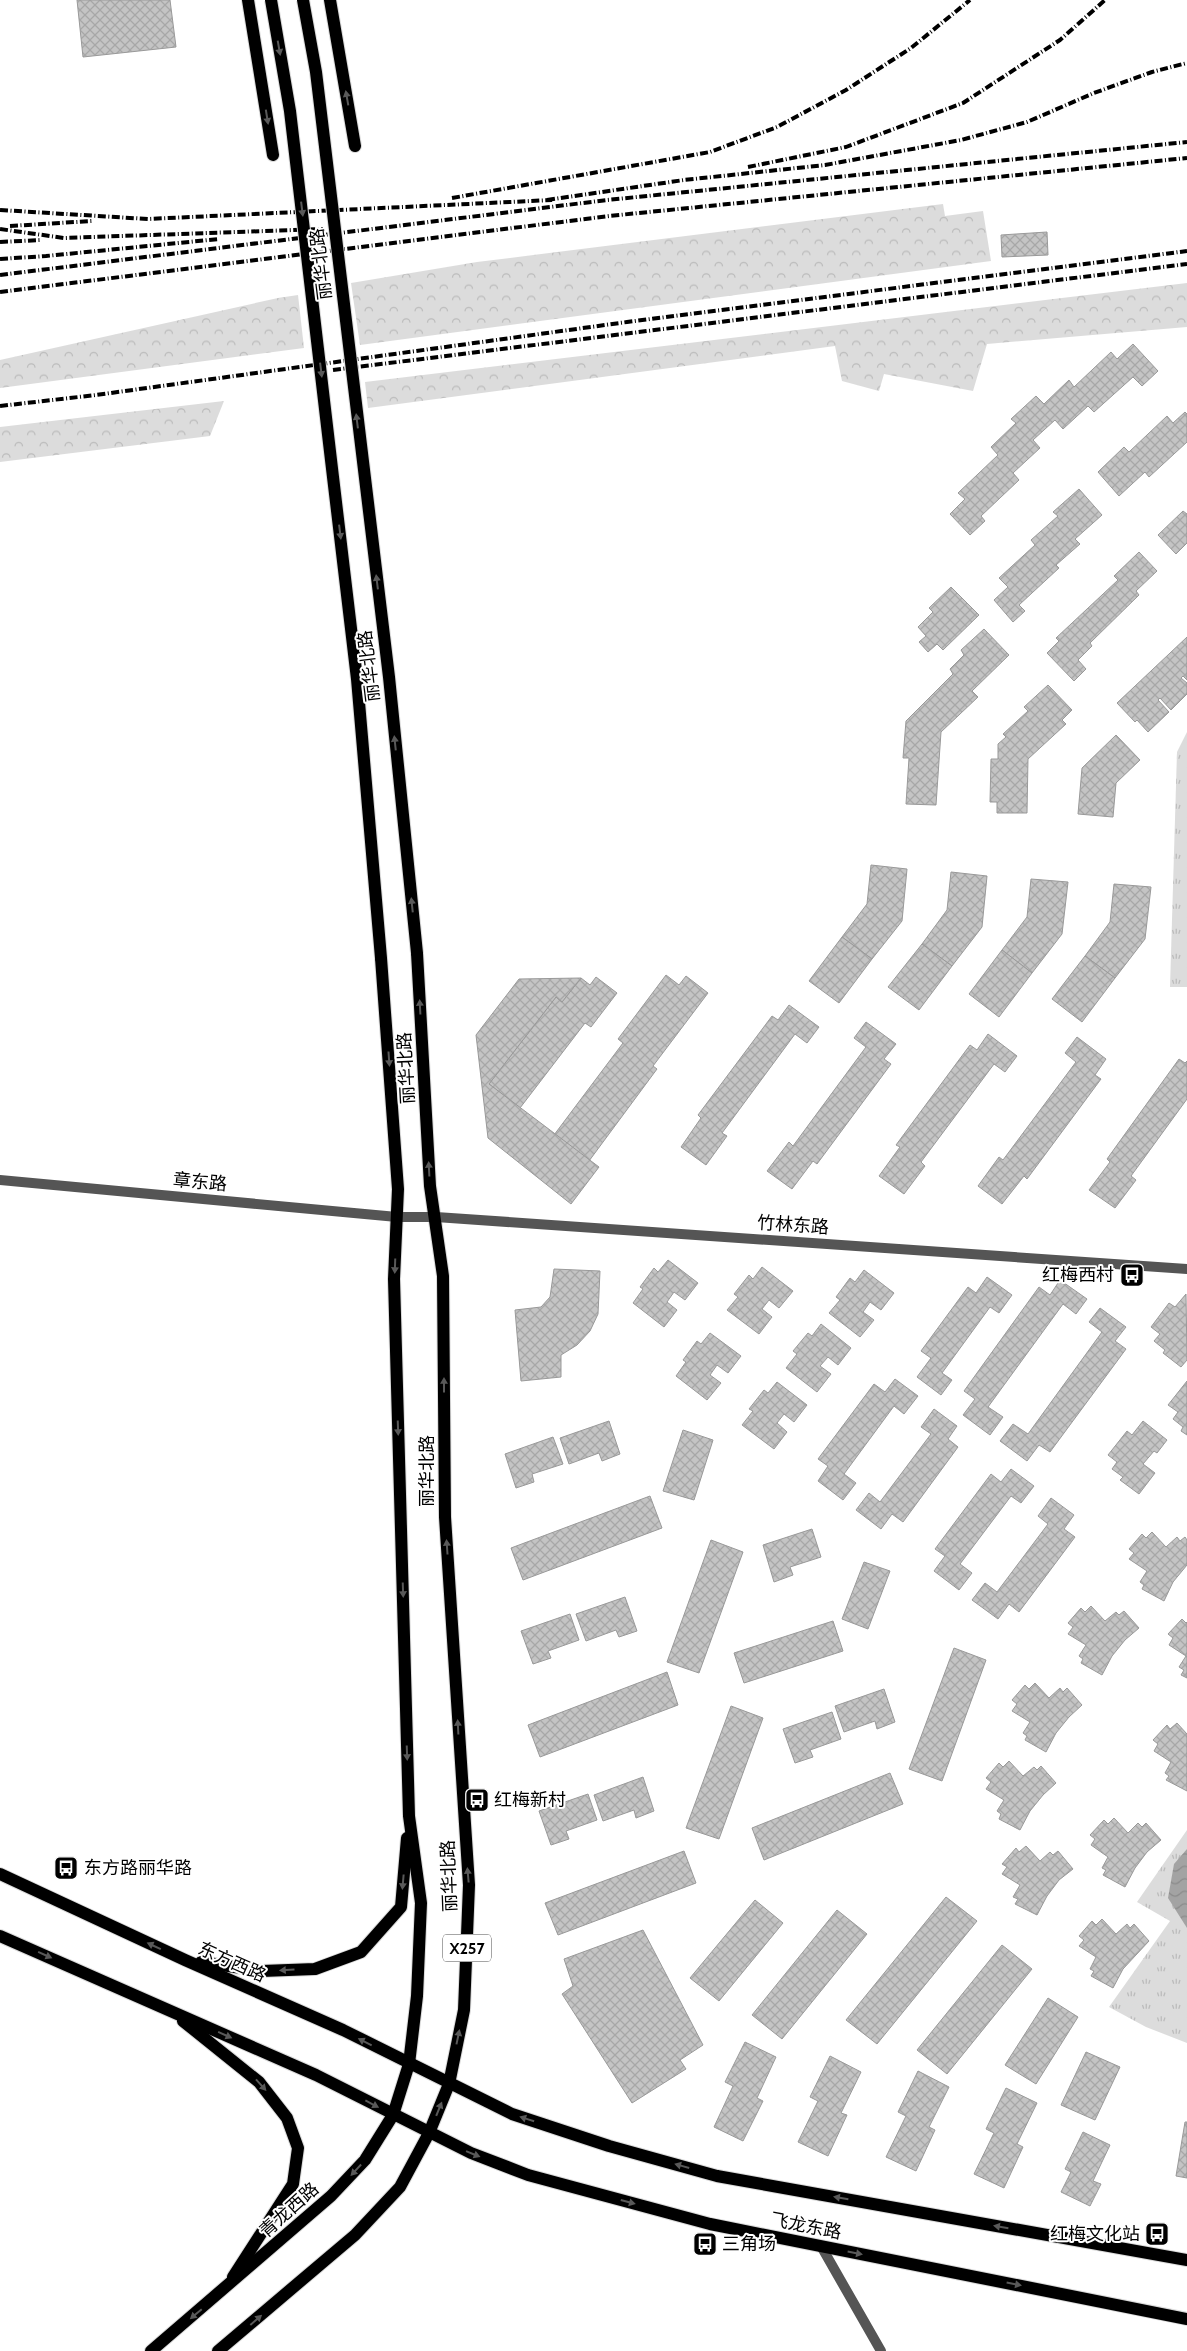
<svg xmlns="http://www.w3.org/2000/svg" width="1187" height="2351" viewBox="0 0 1187 2351" font-family="Cabin,'Noto Sans SC',sans-serif">
  <style>
    .forest { fill: url(#forest-crowns) }
    .park { fill: url(#park-tufts) }
    .water { fill: url(#water-waves) }
    .building { fill: url(#building-cross-hatch); stroke: #999 }
    .lines { fill: none; stroke-linecap: round; stroke-linejoin: round }
    .primary-casing { stroke: #dbdbdb; stroke-width: 14 }
    .minor { stroke: #555; stroke-width: 10 }
    .primary { stroke: #000; stroke-width: 12 }
    .rail { stroke: #000; stroke-width: 4; stroke-dasharray: 8 2.5 1 2.5; stroke-linecap: butt }
    .primary-bridge-casing { stroke: #dbdbdb; stroke-width: 14; stroke-linecap: butt }
    .primary-bridge { stroke: #000; stroke-width: 12 }
    .oneway { fill: #595959 }
    .labels { text-anchor: middle; dominant-baseline: central; stroke-width: 4; stroke-linejoin: round; paint-order: stroke }
    .shield { fill: #fff; stroke: #4c4c4c; stroke-width: 1 }
    .shield-label { font-size: 16px; font-weight: bold; fill: #000 }
    .street-label { font-size: 18px; fill: #000; stroke: #fff }
    .poi-label { font-size: 18px; fill: #000; stroke: #fff; text-anchor: start }
  </style>
  <defs>
    <pattern id="forest-crowns" width="20" height="18" patternUnits="userSpaceOnUse" patternTransform="scale(1.25)"><rect width="20" height="18" fill="#dcdcdc"/><path d="M2 6a3 3 0 1 1 6 0M12 15a3 3 0 1 1 6 0" fill="none" stroke="#bbb"/></pattern>
    <pattern id="park-tufts" width="24" height="20" patternUnits="userSpaceOnUse" patternTransform="scale(1.25)"><rect width="24" height="20" fill="#dcdcdc"/><path d="M3 7l-1-3M5 7V3M7 7l1-3M15 17l-1-3M17 17v-4M19 17l1-3" fill="none" stroke="#bbb"/></pattern>
    <pattern id="water-waves" width="16" height="10" patternUnits="userSpaceOnUse" patternTransform="scale(1.25)"><rect width="16" height="10" fill="#a3a3a3"/><path d="M0 5q4-4 8 0t8 0" fill="none" stroke="#8b8b8b"/></pattern>
    <pattern id="building-cross-hatch" width="8" height="8" patternUnits="userSpaceOnUse" patternTransform="scale(1.25)"><rect width="8" height="8" fill="#c4c4c4"/><path d="M0 0l8 8M0 8l8-8" fill="none" stroke="#a7a7a7"/></pattern>
  </defs>
  <rect width="100%" height="100%" fill="#fff"/>
  <g class="forest">
    <polygon points="943,204 945,216 983,211 991,261 360,345 351,283 477,262"/>
    <polygon points="1187,283 1187,327 987,344 973,391 884,374 879,391 842,381 835,346 368,408 365,382"/>
    <polygon points="298,295 304,348 0,388 0,360 278,298"/>
    <polygon points="224,401 210,436 0,462 0,427"/>
  </g>
  <g class="park">
    <polygon points="1187,732 1187,987 1170,987 1177,752"/>
    <polygon points="1187,1830 1187,2043 1146,2027 1109,2007 1170,1921 1137,1902"/>
  </g>
  <polygon class="water" points="1187,1849 1187,1928 1168,1898 1174,1864"/>
  <g class="building">
    <polygon points="77,0 170,0 176,47 83,57"/>
    <polygon points="1047,232 1048,255 1002,257 1001,235"/>
    <polygon points="1133,344 1158,371 1142,386 1133,377 1094,412 1088,406 1063,429 1055,420 1033,440 1040,448 1013,473 1019,480 981,516 985,521 970,535 950,514 965,499 958,493 998,455 991,447 1016,423 1011,419 1036,396 1044,404 1069,380 1074,387 1111,352 1117,359"/>
    <polygon points="1185,412 1187,414 1187,442 1149,477 1145,472 1119,496 1098,472 1124,447 1129,452 1167,416 1173,423"/>
    <polygon points="1079,489 1102,515 1075,539 1080,544 1056,565 1059,568 1019,605 1025,611 1013,622 994,600 1008,587 999,578 1035,545 1031,540 1058,516 1053,512"/>
    <polygon points="1183,511 1187,514 1187,543 1176,554 1158,535"/>
    <polygon points="1139,552 1157,571 1136,591 1139,595 1090,643 1092,646 1078,660 1086,669 1074,681 1047,653 1059,641 1056,638 1118,580 1114,576"/>
    <polygon points="951,587 979,615 943,650 937,644 928,652 919,642 926,636 918,627 933,612 929,608"/>
    <polygon points="984,629 1009,655 972,691 978,697 941,732 936,805 906,804 909,758 903,758 906,721 953,674 950,669 964,655 961,650"/>
    <polygon points="1187,637 1187,680 1183,676 1181,678 1187,683 1187,694 1171,710 1160,698 1158,700 1169,712 1148,732 1137,720 1135,722 1117,703"/>
    <polygon points="1048,685 1072,710 1062,720 1066,724 1028,759 1027,813 997,813 997,802 990,802 991,759 998,759 998,744 1006,737 1003,734 1028,711 1024,707"/>
    <polygon points="1116,735 1140,760 1116,783 1113,817 1078,814 1082,768"/>
    <polygon points="871,865 907,869 902,921 872,959 842,937 867,904"/>
    <polygon points="951,872 987,876 982,927 952,966 922,944 947,910"/>
    <polygon points="1031,879 1068,882 1062,934 1032,973 1002,950 1027,917"/>
    <polygon points="1114,884 1151,887 1145,939 1115,978 1085,956 1110,922"/>
    <polygon points="842,937 872,959 839,1003 809,981"/>
    <polygon points="922,944 952,966 919,1010 888,987"/>
    <polygon points="1002,950 1032,973 999,1017 969,994"/>
    <polygon points="1085,956 1115,978 1082,1022 1052,999"/>
    <polygon points="666,975 679,985 686,976 708,993 653,1066 657,1069 589,1161 554,1135 623,1043 618,1039"/>
    <polygon points="596,977 617,993 591,1027 585,1023 520,1108 489,1084 556,997 562,1002 581,978 590,985"/>
    <polygon points="581,978 562,1002 556,997 489,1084 599,1167 571,1204 488,1138 476,1035 519,979"/>
    <polygon points="789,1005 819,1027 807,1043 795,1034 722,1133 727,1136 706,1165 681,1147 701,1118 698,1115 772,1016 778,1020"/>
    <polygon points="866,1022 896,1044 884,1059 891,1064 817,1164 813,1161 792,1189 767,1171 789,1142 793,1146 866,1047 854,1038"/>
    <polygon points="988,1034 1017,1056 1005,1072 994,1064 921,1162 925,1166 904,1194 879,1176 900,1147 896,1145 970,1045 977,1050"/>
    <polygon points="1077,1037 1106,1059 1095,1075 1101,1079 1027,1179 1024,1176 1002,1204 978,1186 999,1157 1003,1160 1076,1062 1065,1053"/>
    <polygon points="1179,1059 1185,1063 1187,1061 1187,1099 1131,1176 1136,1180 1115,1208 1089,1190 1110,1162 1107,1159"/>
    <polygon points="668,1260 698,1283 685,1300 674,1292 667,1302 677,1310 664,1327 633,1303 643,1289 640,1287 654,1268 658,1272"/>
    <polygon points="762,1267 793,1291 779,1308 769,1300 762,1309 772,1317 759,1334 727,1310 738,1297 734,1294 749,1275 753,1279"/>
    <polygon points="554,1269 600,1271 598,1314 590,1331 577,1345 561,1355 561,1377 521,1381 515,1310 541,1307 550,1297"/>
    <polygon points="864,1270 894,1293 881,1310 870,1302 863,1312 874,1320 860,1337 829,1313 840,1300 836,1297 850,1278 855,1282"/>
    <polygon points="987,1277 1012,1295 999,1313 990,1307 942,1373 952,1380 941,1395 917,1377 931,1358 921,1351 968,1287 976,1293"/>
    <polygon points="1060,1280 1087,1299 1076,1314 1063,1304 988,1407 1003,1417 990,1435 963,1415 975,1399 964,1391 1039,1287 1050,1295"/>
    <polygon points="1186,1294 1187,1360 1181,1367 1163,1353 1165,1350 1154,1341 1160,1334 1151,1327 1169,1303 1175,1307"/>
    <polygon points="1100,1308 1126,1327 1115,1341 1126,1349 1050,1452 1039,1445 1027,1461 1000,1441 1013,1424 1028,1434 1102,1332 1089,1322"/>
    <polygon points="821,1324 851,1348 838,1365 828,1357 820,1366 831,1374 817,1392 786,1368 797,1354 793,1351 808,1333 812,1336"/>
    <polygon points="710,1333 741,1356 728,1373 717,1365 710,1375 721,1383 707,1400 676,1376 686,1362 683,1360 697,1341 701,1344"/>
    <polygon points="895,1379 918,1396 904,1414 894,1406 844,1474 856,1483 843,1500 818,1481 828,1466 818,1459 874,1384 885,1392"/>
    <polygon points="1187,1381 1187,1435 1181,1431 1183,1427 1173,1419 1178,1412 1168,1405"/>
    <polygon points="777,1382 807,1405 794,1422 784,1414 777,1423 787,1432 774,1449 742,1425 753,1411 749,1409 764,1390 768,1393"/>
    <polygon points="934,1409 957,1426 948,1439 958,1447 903,1522 892,1514 881,1529 856,1510 869,1493 880,1502 931,1434 921,1427"/>
    <polygon points="609,1421 620,1454 602,1461 599,1453 569,1464 560,1438"/>
    <polygon points="1143,1421 1167,1440 1157,1453 1154,1451 1143,1464 1155,1473 1139,1494 1120,1480 1123,1477 1112,1469 1117,1462 1108,1455 1127,1431 1132,1435"/>
    <polygon points="683,1430 713,1440 694,1500 663,1491"/>
    <polygon points="553,1437 563,1464 532,1474 534,1482 516,1488 505,1454"/>
    <polygon points="1011,1469 1034,1486 1021,1503 1011,1496 960,1564 972,1573 959,1590 934,1571 945,1556 935,1549 991,1474 1001,1482"/>
    <polygon points="650,1496 662,1528 523,1580 511,1548"/>
    <polygon points="1051,1498 1074,1515 1064,1529 1075,1537 1019,1612 1009,1604 998,1619 972,1600 985,1583 997,1592 1048,1524 1038,1516"/>
    <polygon points="812,1529 821,1557 790,1567 793,1575 774,1582 763,1545"/>
    <polygon points="1152,1532 1166,1547 1177,1537 1180,1541 1185,1537 1187,1540 1187,1565 1173,1582 1164,1601 1142,1589 1144,1585 1140,1582 1147,1571 1129,1559 1134,1553 1129,1549 1142,1534 1146,1538"/>
    <polygon points="711,1540 743,1552 699,1673 667,1662"/>
    <polygon points="864,1562 890,1571 868,1629 842,1619"/>
    <polygon points="625,1597 637,1631 619,1637 616,1630 586,1641 576,1614"/>
    <polygon points="1091,1606 1105,1621 1116,1612 1119,1615 1124,1611 1139,1628 1125,1640 1112,1656 1102,1675 1081,1663 1083,1659 1079,1656 1086,1645 1068,1634 1073,1627 1068,1623 1081,1608 1085,1612"/>
    <polygon points="570,1614 579,1640 548,1651 551,1658 533,1664 521,1631"/>
    <polygon points="1182,1619 1186,1623 1187,1622 1187,1678 1181,1675 1184,1670 1179,1667 1186,1656 1169,1645 1173,1638 1168,1634"/>
    <polygon points="833,1621 843,1651 744,1683 734,1653"/>
    <polygon points="954,1648 986,1660 942,1781 909,1769"/>
    <polygon points="667,1672 678,1705 540,1757 528,1725"/>
    <polygon points="1035,1683 1049,1698 1060,1688 1063,1692 1067,1688 1082,1705 1069,1717 1056,1733 1046,1752 1025,1740 1027,1736 1023,1733 1030,1722 1012,1711 1017,1704 1012,1700 1025,1685 1029,1689"/>
    <polygon points="884,1689 895,1722 877,1729 875,1721 844,1732 835,1706"/>
    <polygon points="731,1706 763,1718 719,1839 686,1828"/>
    <polygon points="832,1712 841,1739 810,1750 813,1757 795,1763 783,1729"/>
    <polygon points="1177,1723 1187,1734 1187,1791 1166,1780 1169,1776 1165,1773 1171,1762 1154,1751 1158,1744 1153,1740 1167,1725 1170,1729"/>
    <polygon points="1009,1761 1023,1776 1034,1767 1037,1770 1041,1766 1056,1783 1043,1795 1030,1811 1020,1830 999,1819 1001,1814 997,1811 1004,1800 986,1789 991,1782 986,1778 999,1763 1003,1767"/>
    <polygon points="890,1773 903,1804 764,1860 752,1828"/>
    <polygon points="643,1777 654,1811 636,1818 634,1810 603,1821 594,1795"/>
    <polygon points="588,1794 597,1820 566,1831 569,1839 551,1845 539,1811"/>
    <polygon points="1114,1818 1128,1833 1138,1823 1142,1827 1146,1823 1161,1840 1147,1852 1135,1868 1125,1887 1103,1875 1106,1870 1102,1868 1108,1857 1091,1845 1095,1839 1090,1835 1104,1820 1108,1824"/>
    <polygon points="1026,1846 1040,1861 1050,1852 1053,1855 1058,1851 1073,1869 1059,1880 1047,1896 1037,1915 1015,1904 1018,1899 1013,1897 1020,1885 1002,1874 1007,1867 1002,1864 1016,1848 1019,1852"/>
    <polygon points="684,1851 696,1883 558,1935 545,1903"/>
    <polygon points="946,1897 977,1921 877,2044 846,2020"/>
    <polygon points="755,1900 783,1923 719,2001 690,1978"/>
    <polygon points="837,1910 867,1934 782,2039 752,2015"/>
    <polygon points="1102,1919 1116,1934 1127,1924 1130,1928 1134,1924 1149,1941 1123,1969 1113,1988 1091,1976 1094,1971 1090,1969 1096,1957 1079,1946 1084,1940 1079,1936 1092,1921 1096,1925"/>
    <polygon points="643,1930 703,2045 680,2060 686,2069 632,2103 562,1994 573,1986 564,1959"/>
    <polygon points="1002,1945 1032,1969 947,2074 917,2050"/>
    <polygon points="1048,1998 1078,2017 1036,2084 1005,2065"/>
    <polygon points="745,2042 776,2057 757,2098 763,2101 743,2141 714,2127 733,2086 725,2082"/>
    <polygon points="1086,2052 1120,2067 1095,2120 1061,2105"/>
    <polygon points="830,2056 861,2072 841,2113 847,2115 828,2156 798,2142 818,2101 810,2097"/>
    <polygon points="918,2071 949,2087 929,2127 935,2130 916,2171 886,2157 906,2116 898,2112"/>
    <polygon points="1006,2088 1037,2103 1017,2144 1023,2147 1004,2188 974,2174 994,2133 986,2129"/>
    <polygon points="1185,2122 1187,2122 1187,2178 1176,2176"/>
    <polygon points="1083,2132 1110,2145 1093,2181 1101,2184 1090,2206 1061,2192 1071,2172 1065,2169"/>
  </g>
  <g class="lines">
    <g class="primary-casing">
      <g id="primary">
        <polyline points="248,0 273,155"/>
        <polyline points="330,0 355,146"/>
        <polyline points="0,1874 185,1960 343,2030 512,2114 609,2146 717,2176 1187,2260"/>
        <polyline points="0,1936 316,2075 471,2153 528,2175 710,2224 1187,2319"/>
        <polyline points="201,1962 262,1971 315,1969 361,1952 401,1907 407,1838"/>
        <polyline points="183,2021 259,2082 287,2118 298,2148 293,2184 233,2277"/>
        <polyline points="151,2351 331,2196 365,2160 393,2115 409,2064 417,1996 421,1903 409,1816 394,1279 398,1189 381,958"/>
        <polyline points="218,2351 355,2235 400,2187 429,2133 449,2084 464,2010 469,1885 445,1517 443,1276 430,1186 417,953"/>
      </g>
    </g>
    <g class="minor">
      <polyline points="0,1180 397,1217 436,1217 1187,1269"/>
      <polyline points="821,2246 881,2351"/>
    </g>
    <use href="#primary" class="primary"/>
    <g class="rail">
      <polyline points="748,167 846,147 963,103 1060,40 1105,0"/>
      <polyline points="452,198 710,152 777,127 846,90 911,48 970,0"/>
      <polyline points="547,200 684,180 825,165 961,140 1027,122 1094,93 1152,72 1187,63"/>
      <polyline points="0,210 148,219 552,200"/>
      <polyline points="10,226 92,221"/>
      <polyline points="0,229 64,238 323,229"/>
      <polyline points="0,242 41,240"/>
      <polyline points="0,259 46,256 219,239"/>
      <polyline points="0,275 607,200 1187,142"/>
      <polyline points="0,292 609,216 1187,158"/>
      <polyline points="333,370 1187,264"/>
      <polyline points="0,406 96,395 627,322 1187,251"/>
    </g>
    <g class="primary-bridge-casing">
      <g id="primary-bridge">
        <polyline points="271,0 290,111 333,477 357,679 381,958"/>
        <polyline points="303,0 316,72 389,677 417,953"/>
      </g>
    </g>
    <use href="#primary-bridge" class="primary-bridge"/>
  </g>
  <defs><path id="oneway-solid" d="M-6-.8H1V-3.2L6.5 0L1 3.2V.8H-6Z" transform="scale(1.25)"/></defs>
  <g class="oneway">
    <use href="#oneway-solid" transform="translate(279 48) rotate(80)"/>
    <use href="#oneway-solid" transform="translate(347 98) rotate(-100)"/>
    <use href="#oneway-solid" transform="translate(267 117) rotate(81)"/>
    <use href="#oneway-solid" transform="translate(302 209) rotate(83)"/>
    <use href="#oneway-solid" transform="translate(321 370) rotate(83)"/>
    <use href="#oneway-solid" transform="translate(357 421) rotate(-97)"/>
    <use href="#oneway-solid" transform="translate(340 532) rotate(83)"/>
    <use href="#oneway-solid" transform="translate(377 582) rotate(-97)"/>
    <use href="#oneway-solid" transform="translate(395 743) rotate(-96)"/>
    <use href="#oneway-solid" transform="translate(412 905) rotate(-96)"/>
    <use href="#oneway-solid" transform="translate(420 1007) rotate(-93)"/>
    <use href="#oneway-solid" transform="translate(389 1059) rotate(86)"/>
    <use href="#oneway-solid" transform="translate(429 1169) rotate(-93)"/>
    <use href="#oneway-solid" transform="translate(395 1266) rotate(92)"/>
    <use href="#oneway-solid" transform="translate(444 1385) rotate(-90)"/>
    <use href="#oneway-solid" transform="translate(398 1428) rotate(88)"/>
    <use href="#oneway-solid" transform="translate(447 1547) rotate(-94)"/>
    <use href="#oneway-solid" transform="translate(403 1590) rotate(88)"/>
    <use href="#oneway-solid" transform="translate(458 1727) rotate(-93)"/>
    <use href="#oneway-solid" transform="translate(407 1753) rotate(88)"/>
    <use href="#oneway-solid" transform="translate(468 1875) rotate(-95)"/>
    <use href="#oneway-solid" transform="translate(403 1882) rotate(95)"/>
    <use href="#oneway-solid" transform="translate(154 1946) rotate(-155)"/>
    <use href="#oneway-solid" transform="translate(45 1955) rotate(24)"/>
    <use href="#oneway-solid" transform="translate(287 1970) rotate(177)"/>
    <use href="#oneway-solid" transform="translate(225 2035) rotate(24)"/>
    <use href="#oneway-solid" transform="translate(458 2037) rotate(-78)"/>
    <use href="#oneway-solid" transform="translate(365 2042) rotate(-153)"/>
    <use href="#oneway-solid" transform="translate(261 2085) rotate(48)"/>
    <use href="#oneway-solid" transform="translate(372 2104) rotate(28)"/>
    <use href="#oneway-solid" transform="translate(439 2109) rotate(-68)"/>
    <use href="#oneway-solid" transform="translate(527 2119) rotate(-162)"/>
    <use href="#oneway-solid" transform="translate(473 2154) rotate(22)"/>
    <use href="#oneway-solid" transform="translate(682 2166) rotate(-164)"/>
    <use href="#oneway-solid" transform="translate(356 2170) rotate(133)"/>
    <use href="#oneway-solid" transform="translate(841 2198) rotate(-170)"/>
    <use href="#oneway-solid" transform="translate(628 2202) rotate(15)"/>
    <use href="#oneway-solid" transform="translate(1001 2227) rotate(-170)"/>
    <use href="#oneway-solid" transform="translate(855 2253) rotate(11)"/>
    <use href="#oneway-solid" transform="translate(1014 2284) rotate(11)"/>
    <use href="#oneway-solid" transform="translate(196 2314) rotate(140)"/>
    <use href="#oneway-solid" transform="translate(256 2320) rotate(-41)"/>
  </g>
  <defs>
    <g id="bus-square" transform="scale(1.25)"><rect x="-9" y="-9" width="18" height="18" rx="4" fill="#000" stroke="#fff"/><path d="M-5-6H5V4H4V6H2V4H-2V6H-4V4H-5ZM-3.5-4V0h7V-4ZM-3.5 1.2v1.5H-2V1.2ZM2 1.2v1.5H3.5V1.2Z" fill="#fff"/></g>
  </defs>
  <g fill-rule="evenodd">
    <use href="#bus-square" x="1132" y="1275"/>
    <use href="#bus-square" x="477" y="1800"/>
    <use href="#bus-square" x="66" y="1868"/>
    <use href="#bus-square" x="1157" y="2234"/>
    <use href="#bus-square" x="705" y="2244"/>
  </g>
  <g class="labels">
    <rect class="shield" x="443" y="1934.5" width="48" height="27" rx="4"/>
    <g class="shield-label">
      <text x="467" y="1948">X257</text>
    </g>
    <g class="street-label">
      <text transform="translate(321 264) rotate(-97)">丽华北路</text>
      <text transform="translate(369 666) rotate(-97)">丽华北路</text>
      <text transform="translate(406 1068) rotate(-93)">丽华北路</text>
      <text transform="translate(200 1182) rotate(5)">章东路</text>
      <text transform="translate(793 1225) rotate(4)">竹林东路</text>
      <text transform="translate(427 1471) rotate(-90)">丽华北路</text>
      <text transform="translate(449 1876) rotate(-92)">丽华北路</text>
      <text transform="translate(232 1962) rotate(24)">东方西路</text>
      <text transform="translate(289 2210) rotate(-42)">青龙西路</text>
      <text transform="translate(806 2226) rotate(11)">飞龙东路</text>
    </g>
    <g class="poi-label">
      <text x="1114" y="1275" text-anchor="end">红梅西村</text>
      <text x="494" y="1800">红梅新村</text>
      <text x="84" y="1868">东方路丽华路</text>
      <text x="1140" y="2234" text-anchor="end">红梅文化站</text>
      <text x="722" y="2244">三角场</text>
    </g>
  </g>
</svg>
